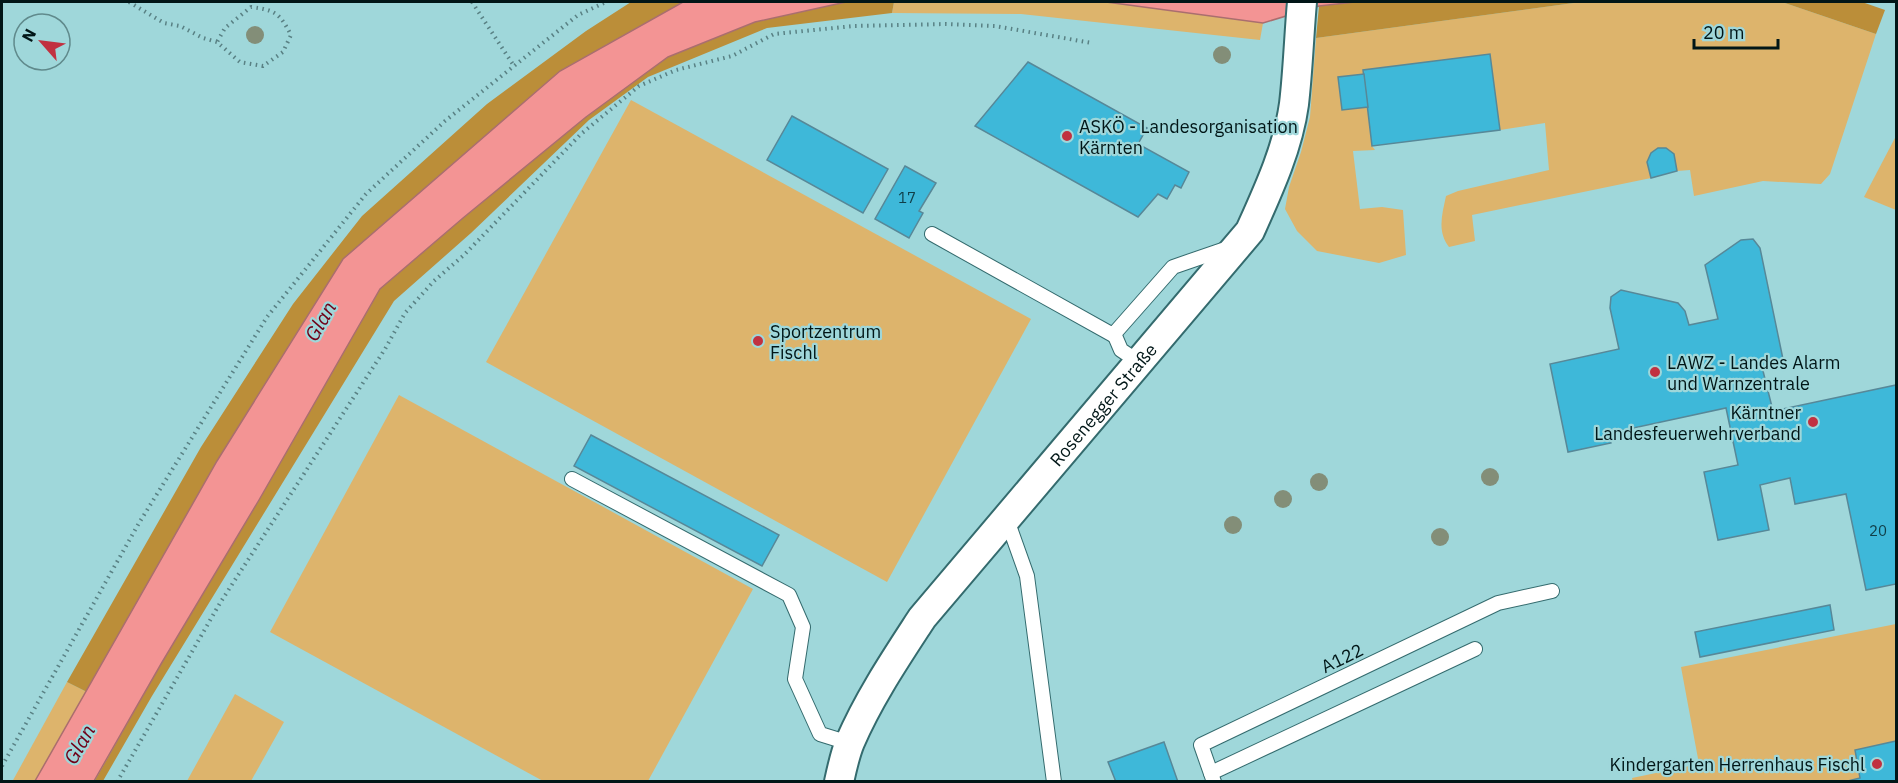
<svg xmlns="http://www.w3.org/2000/svg" width="1898" height="783" viewBox="0 0 1898 783" font-family="'IBM Plex Sans',sans-serif">
  <style>
    .green { fill: #ddb46c }
    .forest { fill: #bb8e39 }
    .water { fill: #f39494; stroke: #aa6e6e; stroke-width: 1.5 }
    .building { fill: #3eb8d9; stroke: #578898; stroke-width: 1.5 }
    .lines { fill: none; stroke-linecap: round; stroke-linejoin: round }
    .lane-casing { stroke: #346b6e; stroke-width: 16 }
    .street-casing { stroke: #346b6e; stroke-width: 32 }
    .path { stroke: #598184; stroke-width: 4; stroke-dasharray: 1.5 4.5; stroke-linecap: butt }
    .lane { stroke: #fff; stroke-width: 14 }
    .street { stroke: #fff; stroke-width: 28 }
    .tree { fill: #838e78 }
    .poi-dot { fill: #c13140; stroke: #9fd7da; stroke-width: 2 }
    .labels { text-anchor: middle; dominant-baseline: central; stroke-width: 4.5; stroke-linejoin: round; paint-order: stroke }
    .number-label { font-size: 15px; fill: #103e48 }
    .poi-label { font-size: 18px; fill: #011617; stroke: #9fd7da; text-anchor: start }
    .street-label { font-size: 18px; fill: #011617; stroke: #9fd7da }
    .water-label { font-size: 20px; font-style: italic; fill: #700017; stroke: #9fd7da }
  </style>
  <rect width="100%" height="100%" fill="#9fd7da"/>
  <g class="green">
    <polygon points="894,2 1106,2 1263,23 1260,40 1021,14 892,13"/>
    <path d="M1581,2H1782L1876,34L1830,174L1821,184L1763,181L1694,196L1690,170L1677,171L1674,154L1666,148C1645,149 1647,162 1651,178L1472,215L1475,241L1449,247C1437,231 1442,215 1446,196L1458,191L1549,170L1545,123L1500,130L1490,54L1338,78L1342,110L1368,107L1372,146L1375,150L1353,151L1360,209L1382,207L1403,210L1406,255L1379,263L1317,251L1297,231L1285,209L1289,187L1301,152L1310,117L1316,38Z"/>
    <polygon points="631,100 1031,319 887,582 486,362"/>
    <polygon points="1896,136 1896,210 1864,197"/>
    <polygon points="399,395 753,589 648,781 543,781 270,632"/>
    <polygon points="1896,624 1896,781 1633,782 1632,778 1699,764 1681,667"/>
    <polygon points="67,682 87,692 35,781 12,782"/>
    <polygon points="235,694 284,722 251,781 187,781"/>
  </g>
  <g class="forest">
    <polygon points="631,2 683,2 560,71 217,461 87,692 67,682 201,447 293,304 362,216 487,104 586,31"/>
    <polygon points="846,2 894,2 892,13 767,28 648,77 589,120 471,233 394,301 152,696 103,781 94,782 161,664 259,500 380,289 463,218 586,117 668,57 755,22"/>
    <polygon points="1355,2 1581,2 1316,38 1319,6"/>
    <polygon points="1782,2 1862,2 1885,10 1876,34"/>
  </g>
  <g class="water">
    <polygon points="683,2 846,2 755,22 668,57 586,117 463,218 380,289 259,500 161,664 94,781 35,781 217,461 343,259 560,71"/>
    <polygon points="1106,2 1355,2 1319,6 1263,23"/>
  </g>
  <g class="building">
    <polygon points="1490,54 1500,130 1372,146 1363,70"/>
    <polygon points="1028,62 1147,128 1138,144 1189,172 1181,188 1175,185 1167,199 1158,194 1138,217 975,126"/>
    <polygon points="1364,74 1368,107 1342,110 1338,77"/>
    <polygon points="792,116 888,169 863,213 767,160"/>
    <polygon points="1658,148 1666,148 1674,154 1677,171 1651,178 1647,162 1651,153"/>
    <polygon points="905,166 936,183 919,211 923,213 909,238 875,219"/>
    <polygon points="1753,239 1760,248 1784,364 1773,367 1762,367 1773,411 1896,385 1896,584 1866,590 1846,494 1795,504 1790,478 1760,485 1769,530 1718,540 1704,472 1738,465 1726,408 1610,433 1611,443 1568,452 1550,364 1619,349 1610,308 1611,297 1621,290 1678,303 1685,311 1689,325 1718,319 1705,265 1741,240"/>
    <polygon points="591,435 779,535 762,566 574,466"/>
    <polygon points="1830,605 1834,630 1700,657 1695,632"/>
    <polygon points="1896,741 1896,782 1844,782 1860,778 1855,750"/>
    <polygon points="1164,742 1178,782 1116,782 1108,762"/>
  </g>
  <g class="lines">
    <g class="lane-casing">
      <g id="lane">
        <polyline points="932,234 1113,335 1173,267 1228,248"/>
        <polyline points="1115,336 1121,350 1139,362"/>
        <polyline points="572,479 789,595 803,627 795,679 820,734 849,743"/>
        <polyline points="1006,517 1027,576 1054,782"/>
        <polyline points="1211,773 1475,649"/>
        <polyline points="1214,782 1201,745 1498,603 1552,591"/>
      </g>
    </g>
    <g class="street-casing">
      <g id="street">
        <path id="s1" d="M839,782C842,768 845,754 850,742C869,698 896,658 922,618L1250,231C1268,191 1288,148 1294,104C1298,70 1299,35 1302,2"/>
      </g>
    </g>
    <g class="path">
      <path d="M129,2L164,23L180,26L203,38L217,42L240,62L263,66L283,52L291,35C280,14 276,10 251,7L225,28L217,42"/>
      <polyline points="472,2 514,66"/>
      <polyline points="2,766 139,523 267,317 366,194 445,121 578,15 606,2"/>
      <polyline points="117,782 220,603 385,349 405,313 434,281 464,255 581,134 639,86 676,70 732,56 774,34 854,26 946,24 995,26 1092,43"/>
    </g>
    <use href="#lane" class="lane"/>
    <use href="#street" class="street"/>
  </g>
  <g class="tree">
    <circle cx="255" cy="35" r="9"/>
    <circle cx="1222" cy="55" r="9"/>
    <circle cx="1490" cy="477" r="9"/>
    <circle cx="1319" cy="482" r="9"/>
    <circle cx="1283" cy="499" r="9"/>
    <circle cx="1233" cy="525" r="9"/>
    <circle cx="1440" cy="537" r="9"/>
  </g>
  <g class="poi-dot">
    <circle cx="1067" cy="136" r="6"/>
    <circle cx="758" cy="341" r="6"/>
    <circle cx="1655" cy="372" r="6"/>
    <circle cx="1813" cy="422" r="6"/>
    <circle cx="1877" cy="764" r="6"/>
  </g>
  <g class="labels">
    <g class="number-label">
      <text x="907" y="197">17</text>
      <text x="1878" y="530">20</text>
    </g>
    <g class="poi-label">
      <text x="1079" y="126">ASKÖ - Landesorganisation<tspan x="1079" dy="21">Kärnten</tspan></text>
      <text x="770" y="331">Sportzentrum<tspan x="770" dy="21">Fischl</tspan></text>
      <text x="1667" y="362">LAWZ - Landes Alarm<tspan x="1667" dy="21">und Warnzentrale</tspan></text>
      <text x="1801" y="412" text-anchor="end">Kärntner<tspan x="1801" dy="21">Landesfeuerwehrverband</tspan></text>
      <text x="1865" y="764" text-anchor="end">Kindergarten Herrenhaus Fischl</text>
    </g>
    <g class="street-label">
      <text stroke="none"><textPath href="#s1" startOffset="465">Rosenegger Straße</textPath></text>
      <text transform="translate(1342 658) rotate(-26)">A122</text>
    </g>
    <g class="water-label">
      <text transform="translate(320 321) rotate(-60)">Glan</text>
      <text transform="translate(79 744) rotate(-60)">Glan</text>
    </g>
  </g>
  <rect width="1898" height="783" fill="none" stroke="#011617" stroke-width="6"/>
  <g transform="translate(42 42) rotate(298)"><circle r="28" fill="#9fd7da" stroke="#608a8c" stroke-width="1.5"/>
  <path d="M0-4.5L10 22L0 15L-10 22Z" fill="#c13140"/>
  <text y="-9" font-size="16" font-weight="bold" text-anchor="middle" fill="#011617">N</text>
  </g>
  <path d="M1694 39v9h84v-9" fill="none" stroke="#011617" stroke-width="3"/>
  <text x="1703" y="39" font-size="18" fill="#011617" stroke="#9fd7da" stroke-width="4.5" paint-order="stroke">20 m</text>
</svg>
